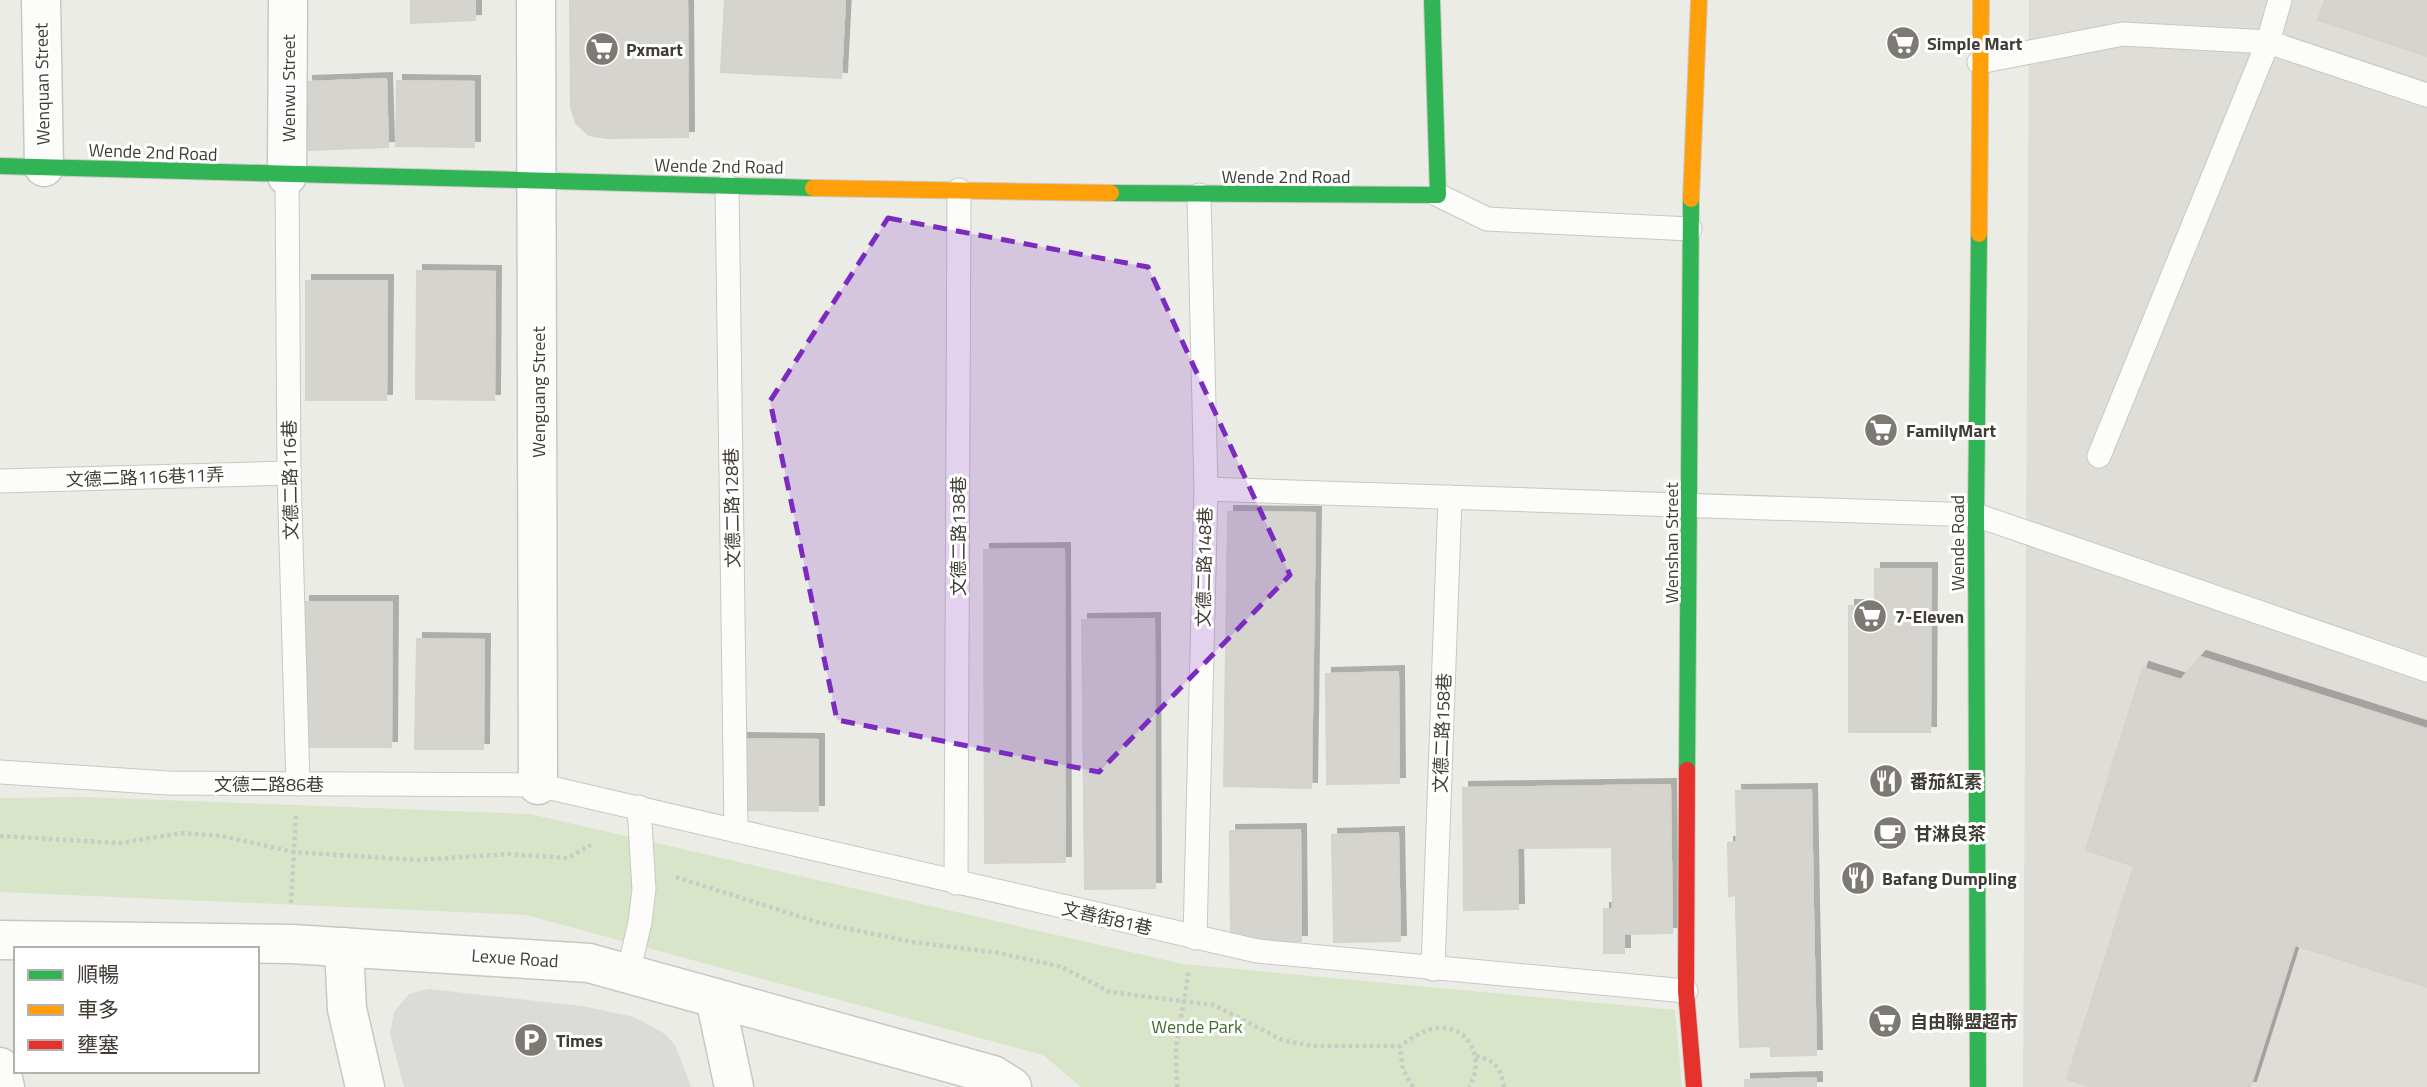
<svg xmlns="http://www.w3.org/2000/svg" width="2427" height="1087" viewBox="0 0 2427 1087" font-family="'Titillium Web','Noto Sans TC',sans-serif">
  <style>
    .industrial { fill: #dfddd8 }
    .green { fill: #d8e5c9 }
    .parking { fill: #dbdbd7 }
    .building { fill: #d5d4cf; stroke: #d4d3cd; stroke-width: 2; filter: url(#shadow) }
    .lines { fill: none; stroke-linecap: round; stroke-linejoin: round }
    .lane-casing { stroke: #c8c8c3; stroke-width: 25 }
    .street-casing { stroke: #c8c8c3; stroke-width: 41 }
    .fast-casing { stroke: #cdcbc1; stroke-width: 18 }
    .slow-casing { stroke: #cdcbc1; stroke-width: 18 }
    .jam-casing { stroke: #cdcbc1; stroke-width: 18 }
    .path { stroke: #cbcac6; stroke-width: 4.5; stroke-dasharray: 3.5 3.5; stroke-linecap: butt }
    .lane { stroke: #fcfcfb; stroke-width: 23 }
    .street { stroke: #fcfcfb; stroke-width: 38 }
    .fast { stroke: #30b455; stroke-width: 16 }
    .slow { stroke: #ff9f0a; stroke-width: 16 }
    .jam { stroke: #e5322d; stroke-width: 16 }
    .marked { fill: #7b2cbf; fill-opacity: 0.2; stroke: #7b2cbf; stroke-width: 5; stroke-dasharray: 14 9; stroke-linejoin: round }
    .labels { text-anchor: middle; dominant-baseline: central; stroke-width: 6; stroke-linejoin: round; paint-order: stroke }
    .poi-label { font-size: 18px; font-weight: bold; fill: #413d35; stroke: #fff; text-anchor: start }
    .street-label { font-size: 18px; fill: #413d35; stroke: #fff }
    .park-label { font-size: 18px; fill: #426a30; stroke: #fff }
  </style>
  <defs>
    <filter id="shadow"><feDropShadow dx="6" dy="-6" stdDeviation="0" flood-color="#0004"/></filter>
  </defs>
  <rect width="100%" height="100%" fill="#ecece7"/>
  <polygon class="industrial" points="2029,0 2427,0 2427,1087 2023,1087"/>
  <polygon class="green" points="82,797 530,814 1183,964 1675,1010 1682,1087 1081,1087 1043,1055 526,915 0,892 0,798"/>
  <polygon class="parking" points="429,989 582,1006 634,1017 665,1034 675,1045 691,1087 404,1087 390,1034 394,1012 409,994"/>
  <g class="building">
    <polygon points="411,0 475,0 475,20 411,23"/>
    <polygon points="570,0 687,0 688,137 607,138 589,135 576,123 571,107"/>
    <polygon points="725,0 845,0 841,78 721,72"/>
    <polygon points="2325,0 2427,0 2427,56 2318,20"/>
    <polygon points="386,79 388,147 309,150 307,82"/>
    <polygon points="397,81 474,82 474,147 396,146"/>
    <polygon points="417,271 495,272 494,400 416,399"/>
    <polygon points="306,281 387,281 386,400 306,400"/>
    <polygon points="1228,512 1315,513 1311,788 1224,786"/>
    <polygon points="1064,549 1065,862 985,863 984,550"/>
    <polygon points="1875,569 1931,569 1930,732 1849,732 1849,606 1875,606"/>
    <polygon points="304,602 392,602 391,747 303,747"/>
    <polygon points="1154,619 1155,888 1085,889 1082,620"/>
    <polygon points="417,639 484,640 483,749 415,749"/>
    <polygon points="2200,657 2427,729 2427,987 2295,945 2250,1087 2093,1087 2067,1079 2134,866 2086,850 2143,668 2181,680"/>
    <polygon points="1398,672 1399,783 1327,784 1326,674"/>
    <polygon points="741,739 818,740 818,811 739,810"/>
    <polygon points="1670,785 1672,933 1624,934 1624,953 1604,953 1604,909 1613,909 1612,847 1517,848 1518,909 1464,910 1463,788"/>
    <polygon points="1811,790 1813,907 1736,909 1736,895 1729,896 1728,843 1737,842 1736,791"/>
    <polygon points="1300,830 1301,941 1231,941 1230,831"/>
    <polygon points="1398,833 1400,941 1334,942 1332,835"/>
    <polygon points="1813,907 1816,1055 1771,1056 1771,1046 1740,1047 1736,909"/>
    <polygon points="1816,1078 1816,1087 1745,1087 1745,1080"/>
  </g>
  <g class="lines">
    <g class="lane-casing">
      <g id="lane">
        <polyline points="1979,62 2123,34 2268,42 2427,95"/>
        <polyline points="287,176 289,473 298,784"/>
        <polyline points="727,186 736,831"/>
        <polyline points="1438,195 1487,219 1690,229"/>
        <polyline points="2099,456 2268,42 2280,0"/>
        <polyline points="0,481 289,473"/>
        <polyline points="1206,489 1976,515 2427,670"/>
        <polyline points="0,772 168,783 538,785 1257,951 1686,991"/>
        <polyline points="956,883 959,190"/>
        <polyline points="1195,938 1206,489 1199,195"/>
        <polyline points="1433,969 1450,497"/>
        <polyline points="628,974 640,922 644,889 639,807"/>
      </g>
    </g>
    <g class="street-casing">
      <g id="street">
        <polyline points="41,0 44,167"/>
        <polyline points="536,0 538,785"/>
        <polyline points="287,176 288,0"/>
        <polyline points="0,940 292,944 589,963 993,1075 1012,1087"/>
        <polyline points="344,947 347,1009 365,1087"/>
        <polyline points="715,998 734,1087"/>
        <polyline points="0,1067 5,1087"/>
      </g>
    </g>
    <g class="fast-casing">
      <g id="fast">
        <polyline points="0,166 813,188"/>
        <polyline points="1111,193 1438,195 1432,0"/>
        <polyline points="1687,770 1691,199"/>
        <polyline points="1978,1087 1976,515 1979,234"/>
      </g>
    </g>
    <g class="slow-casing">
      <g id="slow">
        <polyline points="813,188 1111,193"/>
        <polyline points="1691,199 1699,0"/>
        <polyline points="1979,234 1981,0"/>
      </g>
    </g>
    <g class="jam-casing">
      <polyline id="jam" points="1687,770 1686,991 1694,1087"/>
    </g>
    <g class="path">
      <polyline points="0,836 119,843 182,833 222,836 294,852 417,860 508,854 568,858 591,845"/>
      <polyline points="676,877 820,923 913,942 999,953 1062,967 1110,992 1214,1005 1282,1040 1312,1046 1400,1046"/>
      <polyline points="291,903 296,814"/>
      <path d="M1476,1056C1495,1060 1501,1068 1504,1087"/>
      <polyline points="1177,1087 1176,1047 1189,970"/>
      <path d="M1413,1087L1403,1070L1400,1046C1412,1038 1425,1028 1440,1028C1473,1027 1484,1063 1469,1087"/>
    </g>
    <use href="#lane" class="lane"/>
    <use href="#street" class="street"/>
    <use href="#fast" class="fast"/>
    <use href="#slow" class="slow"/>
    <use href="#jam" class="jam"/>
  </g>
  <path class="marked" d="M888,218L1148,267L1290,575L1099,772L837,720L770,401Z"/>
  <defs>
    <g id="supermarket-disc" transform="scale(1.75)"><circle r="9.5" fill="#7d7a73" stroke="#fff"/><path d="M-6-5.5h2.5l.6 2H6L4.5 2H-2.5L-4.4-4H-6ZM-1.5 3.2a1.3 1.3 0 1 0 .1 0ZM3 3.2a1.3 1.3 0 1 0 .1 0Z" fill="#fff"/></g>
    <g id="restaurant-disc" transform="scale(1.75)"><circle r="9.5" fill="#7d7a73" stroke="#fff"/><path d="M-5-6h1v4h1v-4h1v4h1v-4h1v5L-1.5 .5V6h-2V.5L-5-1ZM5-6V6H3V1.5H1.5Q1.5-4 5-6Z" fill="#fff"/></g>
    <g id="cafe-disc" transform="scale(1.75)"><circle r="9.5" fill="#7d7a73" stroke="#fff"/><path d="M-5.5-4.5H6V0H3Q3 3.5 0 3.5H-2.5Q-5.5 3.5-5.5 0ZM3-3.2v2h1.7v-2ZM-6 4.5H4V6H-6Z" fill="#fff"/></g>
    <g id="parking-disc" transform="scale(1.75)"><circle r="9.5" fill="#7d7a73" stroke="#fff"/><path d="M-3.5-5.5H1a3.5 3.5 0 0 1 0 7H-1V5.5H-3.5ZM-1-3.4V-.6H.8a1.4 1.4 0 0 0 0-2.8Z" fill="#fff"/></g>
  </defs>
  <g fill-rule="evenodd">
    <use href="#supermarket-disc" x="1903" y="43"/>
    <use href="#supermarket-disc" x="602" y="49"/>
    <use href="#supermarket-disc" x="1881" y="430"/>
    <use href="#supermarket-disc" x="1870" y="616"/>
    <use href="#restaurant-disc" x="1886" y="781"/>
    <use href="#cafe-disc" x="1890" y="833"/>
    <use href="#restaurant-disc" x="1858" y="878"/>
    <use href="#supermarket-disc" x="1885" y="1021"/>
    <use href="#parking-disc" x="531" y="1040"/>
  </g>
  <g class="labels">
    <g class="poi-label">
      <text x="1927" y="43">Simple Mart</text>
      <text x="626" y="49">Pxmart</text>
      <text x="1906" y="430">FamilyMart</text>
      <text x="1895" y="616">7-Eleven</text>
      <text x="1910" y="781">番茄紅素</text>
      <text x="1914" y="833">甘淋良茶</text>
      <text x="1882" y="878">Bafang Dumpling</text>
      <text x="1910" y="1021">自由聯盟超市</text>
      <text x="556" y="1040">Times</text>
    </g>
    <g class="street-label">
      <text transform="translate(42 84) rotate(-91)">Wenquan Street</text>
      <text transform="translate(288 88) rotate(-90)">Wenwu Street</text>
      <text transform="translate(153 152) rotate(2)">Wende 2nd Road</text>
      <text transform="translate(719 166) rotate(1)">Wende 2nd Road</text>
      <text x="1286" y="176">Wende 2nd Road</text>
      <text transform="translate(538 392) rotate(-90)">Wenguang Street</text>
      <text transform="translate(145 477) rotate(-2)">文德二路116巷11弄</text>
      <text transform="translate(290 480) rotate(-91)">文德二路116巷</text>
      <text transform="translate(732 508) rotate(-91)">文德二路128巷</text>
      <text transform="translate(958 536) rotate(-90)">文德二路138巷</text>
      <text transform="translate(1671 543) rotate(-90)">Wenshan Street</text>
      <text transform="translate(1957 543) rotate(-90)">Wende Road</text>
      <text transform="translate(1204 567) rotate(-89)">文德二路148巷</text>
      <text transform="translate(1442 733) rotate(-88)">文德二路158巷</text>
      <text x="269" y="784">文德二路86巷</text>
      <text transform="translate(1107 918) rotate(13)">文善街81巷</text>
      <text transform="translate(515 958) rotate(4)">Lexue Road</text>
    </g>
    <g class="park-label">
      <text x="1197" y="1026">Wende Park</text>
    </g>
  </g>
  <rect x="14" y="947" width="245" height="126" fill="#ffffff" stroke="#b3b1ae" stroke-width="2"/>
  <rect x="28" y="970" width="35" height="10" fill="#30b455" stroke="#b3b1ae" stroke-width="2"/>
  <text x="77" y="982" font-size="21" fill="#413d35">順暢</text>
  <rect x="28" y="1005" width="35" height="10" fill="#ff9f0a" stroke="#b3b1ae" stroke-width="2"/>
  <text x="77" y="1017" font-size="21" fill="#413d35">車多</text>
  <rect x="28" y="1040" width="35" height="10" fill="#e5322d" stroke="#b3b1ae" stroke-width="2"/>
  <text x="77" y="1052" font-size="21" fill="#413d35">壅塞</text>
</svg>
